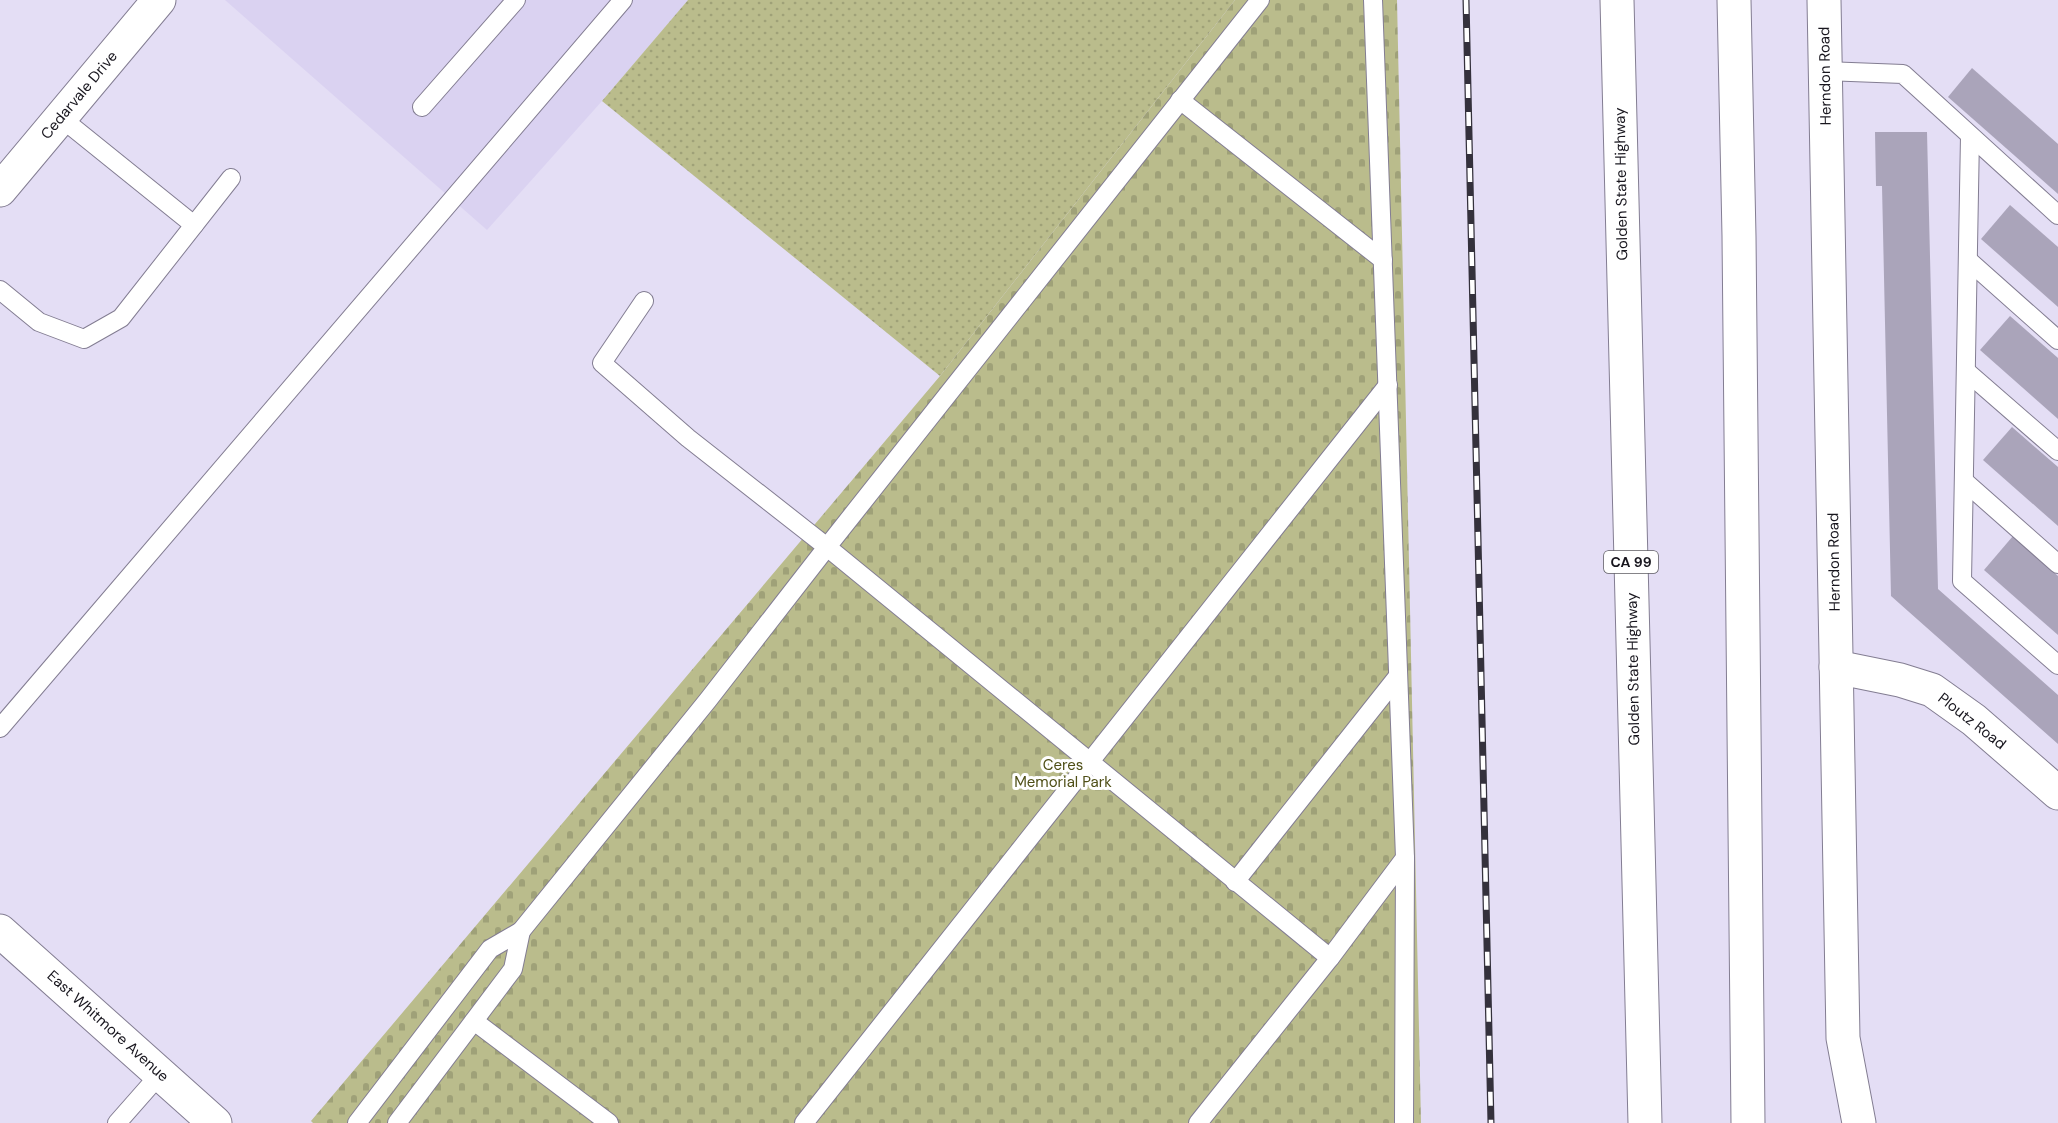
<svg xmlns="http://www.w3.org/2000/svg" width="2058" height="1123" viewBox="0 0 2058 1123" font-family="'DM Sans',sans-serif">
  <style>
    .built { fill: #dad2f1 }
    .grass { fill: url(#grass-dots) }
    .cemetery { fill: url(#cemetery-stones) }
    .building { fill: #aaa4ba }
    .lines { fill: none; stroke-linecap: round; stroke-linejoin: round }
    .service-casing { stroke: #837d92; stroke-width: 20 }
    .minor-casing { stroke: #837d92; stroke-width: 35 }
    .tertiary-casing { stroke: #837d92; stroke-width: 35 }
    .secondary-casing { stroke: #837d92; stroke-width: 35 }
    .motorway-casing { stroke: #837d92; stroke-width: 35 }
    .service { stroke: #fff; stroke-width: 18 }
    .minor { stroke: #fff; stroke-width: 33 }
    .tertiary { stroke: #fff; stroke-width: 33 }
    .secondary { stroke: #fff; stroke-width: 33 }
    .motorway { stroke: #fff; stroke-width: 33 }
    .rail-casing { stroke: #34313c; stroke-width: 7 }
    .rail { stroke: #fff; stroke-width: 4.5; stroke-dasharray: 14; stroke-linecap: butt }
    .labels { text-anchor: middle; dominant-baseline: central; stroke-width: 6; stroke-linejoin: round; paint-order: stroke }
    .shield { fill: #fff; stroke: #5d5c62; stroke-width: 1.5 }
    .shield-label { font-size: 14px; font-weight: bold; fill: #18161e }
    .street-label { font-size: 15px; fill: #18161e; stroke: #fff }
    .park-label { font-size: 15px; fill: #4f4f17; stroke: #fff }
  </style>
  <defs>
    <pattern id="grass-dots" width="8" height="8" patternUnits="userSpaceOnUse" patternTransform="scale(1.5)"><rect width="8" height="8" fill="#babc8c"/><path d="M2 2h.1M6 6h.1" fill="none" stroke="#9fa178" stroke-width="1.8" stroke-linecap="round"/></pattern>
    <pattern id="cemetery-stones" width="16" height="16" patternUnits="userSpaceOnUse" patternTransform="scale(1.5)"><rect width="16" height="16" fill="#babc8c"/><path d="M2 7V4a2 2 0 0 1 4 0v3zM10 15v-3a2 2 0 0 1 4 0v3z" fill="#9fa178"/></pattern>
  </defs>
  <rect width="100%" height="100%" fill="#e4def5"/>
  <polygon class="built" points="225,0 688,0 602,101 487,230"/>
  <polygon class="grass" points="688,0 1235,0 940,376 602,101"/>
  <polygon class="cemetery" points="1235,0 1397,0 1421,1123 313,1123 311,1121 940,376"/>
  <g class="building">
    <polygon points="1972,68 2058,144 2058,194 1948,97"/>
    <polygon points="1875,132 1927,132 1938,589 2058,695 2058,744 1891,596 1882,186 1876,186"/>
    <polygon points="2010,205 2058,247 2058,307 1981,239"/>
    <polygon points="2010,316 2058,358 2058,419 1980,350"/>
    <polygon points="2012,427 2058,467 2058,526 1983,460"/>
    <polygon points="2013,536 2058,576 2058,635 1984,570"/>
  </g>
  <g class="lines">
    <g class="service-casing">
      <g id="service">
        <polyline points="1825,71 1903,74 2058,215"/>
        <polyline points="1180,100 1383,260"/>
        <polyline points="422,107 516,0"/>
        <polyline points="60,117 194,225"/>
        <polyline points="1970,136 1962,581 2058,665"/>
        <polyline points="1968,260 2058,340"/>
        <polyline points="0,290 39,322 84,339 121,318 231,178"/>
        <polyline points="1966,371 2058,451"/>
        <polyline points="1964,481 2058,564"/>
        <polyline points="0,728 623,0"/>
        <polyline points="1235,882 1398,676"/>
        <polyline points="521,931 708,700 827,547 688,438 602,363 644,301"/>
        <polyline points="1330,958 1405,858 1373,0"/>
        <polyline points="474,1021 609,1123"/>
        <polyline points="117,1123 161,1073"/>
        <polyline points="357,1123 490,949 521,931 513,969 397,1123"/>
        <polyline points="804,1123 1388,385"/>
        <polyline points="1198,1123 1330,958 827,547 1260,0"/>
        <polyline points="1404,1123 1405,858"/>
      </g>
    </g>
    <g class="minor-casing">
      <g id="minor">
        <polyline points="0,190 159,0"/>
        <polyline points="1836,667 1900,680 1932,690 1974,720 2058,793"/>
      </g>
    </g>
    <g class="tertiary-casing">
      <polyline id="tertiary" points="1824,0 1843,1038 1859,1123"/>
    </g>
    <g class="secondary-casing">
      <polyline id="secondary" points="0,931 215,1123"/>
    </g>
    <g class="motorway-casing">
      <g id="motorway">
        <polyline points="1617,0 1645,1123"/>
        <polyline points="1734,0 1739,236 1748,1123"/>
      </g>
    </g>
    <use href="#service" class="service"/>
    <use href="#minor" class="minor"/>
    <use href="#tertiary" class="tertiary"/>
    <use href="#secondary" class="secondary"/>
    <use href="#motorway" class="motorway"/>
    <g class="rail-casing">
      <polyline id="rail" points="1466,0 1491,1123"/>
    </g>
    <use href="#rail" class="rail"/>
  </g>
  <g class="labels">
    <rect class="shield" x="1604" y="551" width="54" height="22" rx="4.5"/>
    <g class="shield-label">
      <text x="1631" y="562">CA 99</text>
    </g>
    <g class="street-label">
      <text transform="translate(1825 76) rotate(-91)">Herndon Road</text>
      <text transform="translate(79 95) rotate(-50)">Cedarvale Drive</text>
      <text transform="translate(1621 184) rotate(-91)">Golden State Highway</text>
      <text transform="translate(1834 562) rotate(-91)">Herndon Road</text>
      <text transform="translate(1633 669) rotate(-91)">Golden State Highway</text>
      <text transform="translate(1972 721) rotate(38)">Ploutz Road</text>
      <text transform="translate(108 1026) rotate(42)">East Whitmore Avenue</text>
    </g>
    <g class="park-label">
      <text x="1063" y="765">Ceres<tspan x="1063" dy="17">Memorial Park</tspan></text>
    </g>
  </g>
</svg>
